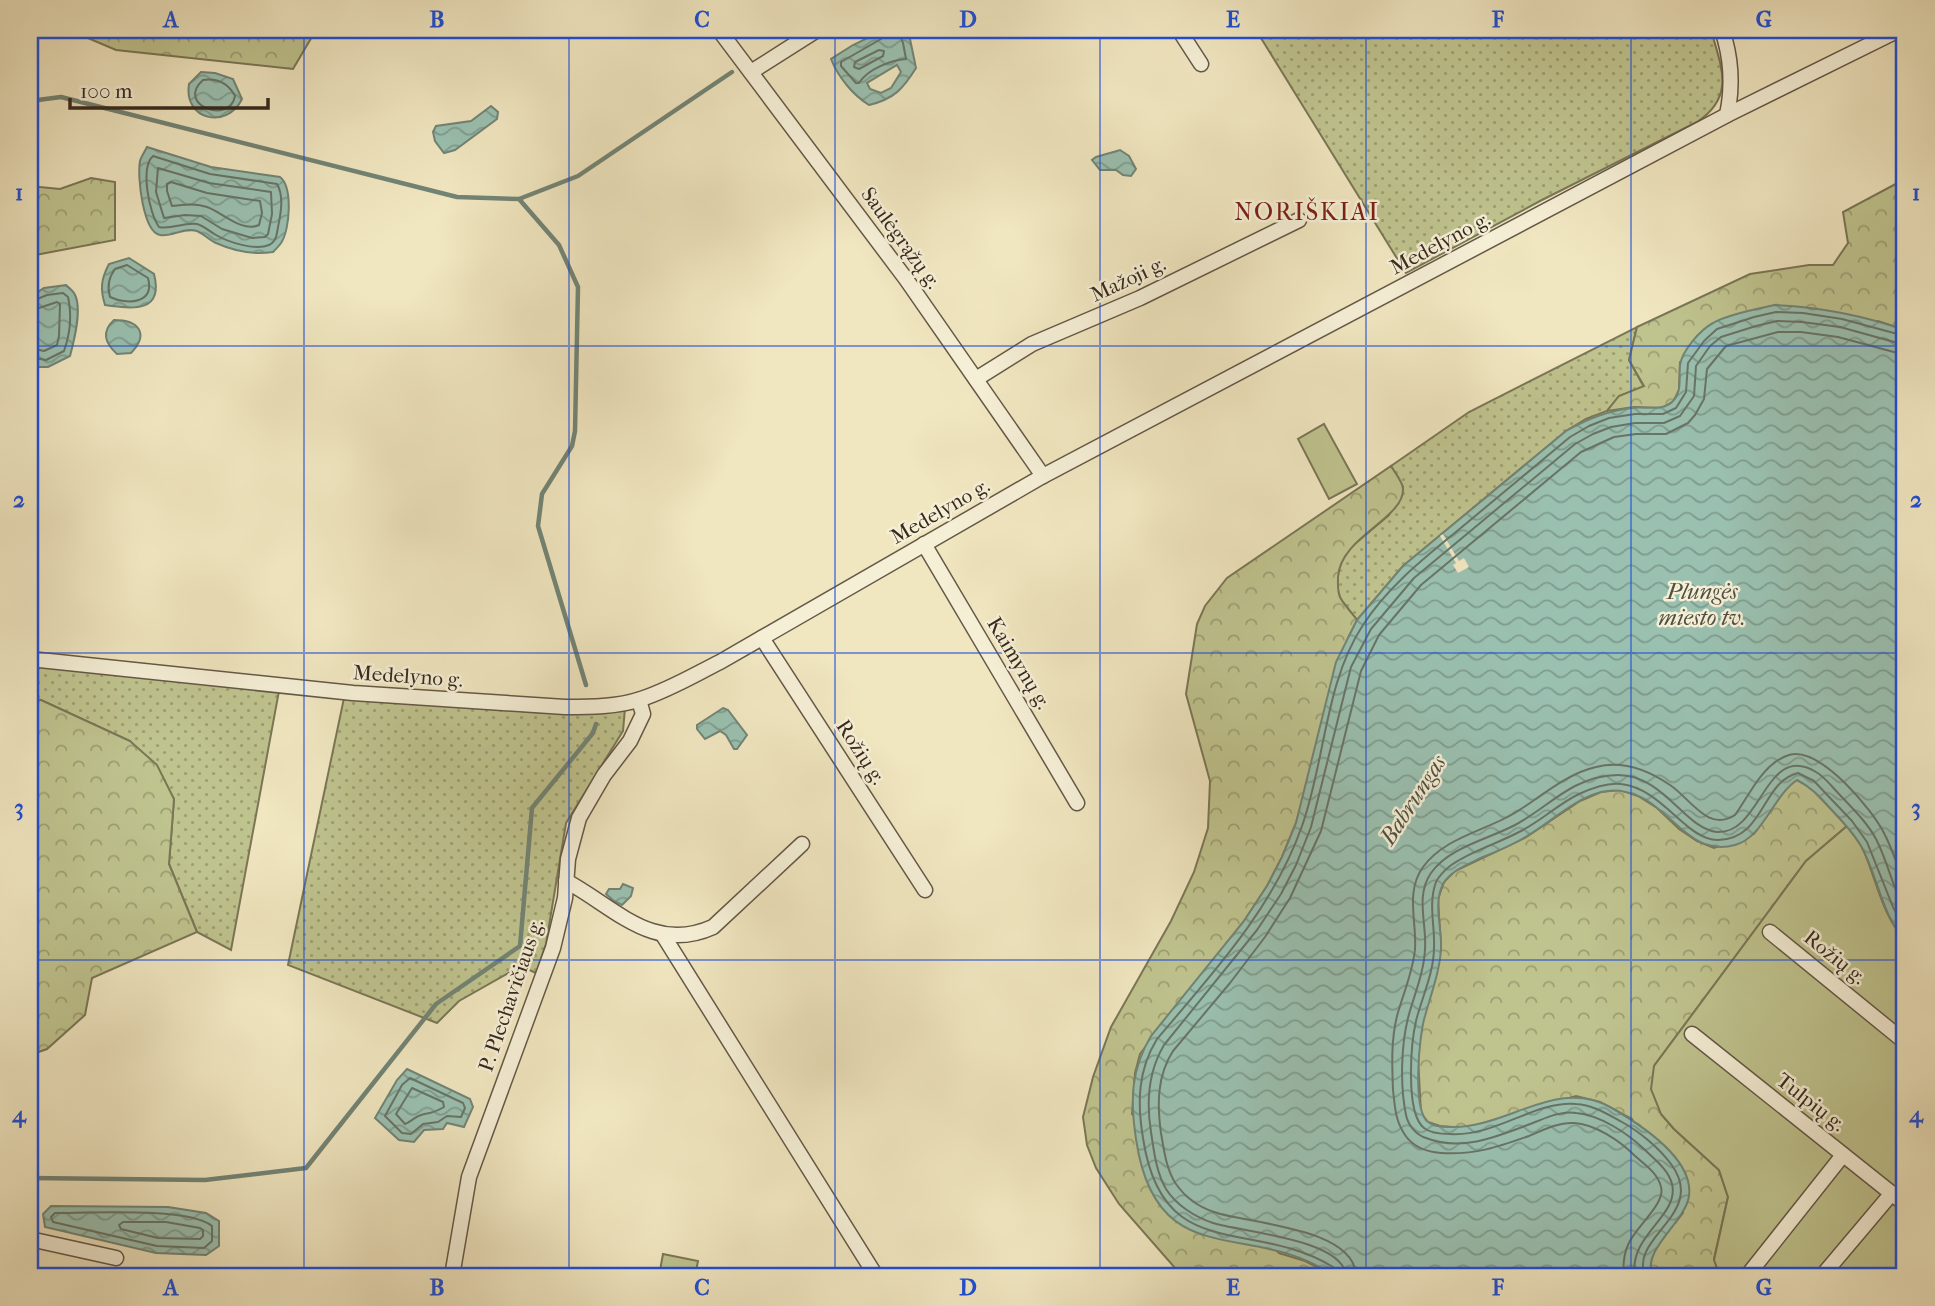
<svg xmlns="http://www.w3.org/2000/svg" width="1935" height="1306" viewBox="0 0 1935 1306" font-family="'IM FELL French Canon',serif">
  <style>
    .grass { fill: url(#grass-dots); stroke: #7a7656; stroke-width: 2 }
    .forest { fill: url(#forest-crowns); stroke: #7a7656; stroke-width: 2 }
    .green { fill: #bfc38e; stroke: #7a7656; stroke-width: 2 }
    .water { fill: url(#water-waves); stroke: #728475; stroke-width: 2; fill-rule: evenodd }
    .pier { fill: #f0e6c0 }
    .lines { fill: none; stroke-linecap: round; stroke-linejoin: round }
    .shore { stroke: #687466; stroke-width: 2 }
    .stream { stroke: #728475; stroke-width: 4.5 }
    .minor-casing { stroke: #645846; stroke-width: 17 }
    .minor { stroke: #f5efd6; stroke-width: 14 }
    .grid { fill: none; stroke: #1d4ed8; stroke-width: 2; stroke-opacity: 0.55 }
    .labels { text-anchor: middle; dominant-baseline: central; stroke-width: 5; stroke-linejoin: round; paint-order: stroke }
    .street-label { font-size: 21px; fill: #36291d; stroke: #f5efd6 }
    .water-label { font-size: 23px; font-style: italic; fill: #4f4f42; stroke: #f5efd6 }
    .quarter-label { font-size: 24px; letter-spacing: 2px; fill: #7a1f14; stroke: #f5efd6 }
    .neatline { fill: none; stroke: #1d4ed8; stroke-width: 2.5 }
    .grid-label { font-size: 23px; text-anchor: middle; font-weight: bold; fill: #1d4ed8 }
  </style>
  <defs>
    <pattern id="grass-dots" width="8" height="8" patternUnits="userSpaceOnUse" patternTransform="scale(1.75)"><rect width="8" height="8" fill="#bfc38e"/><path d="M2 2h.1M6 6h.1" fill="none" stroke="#9c9e73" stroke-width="1.8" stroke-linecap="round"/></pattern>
    <pattern id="forest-crowns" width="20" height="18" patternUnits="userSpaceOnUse" patternTransform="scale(1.75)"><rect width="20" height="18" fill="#bfc38e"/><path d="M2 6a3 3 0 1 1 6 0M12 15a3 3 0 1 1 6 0" fill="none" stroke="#9c9e73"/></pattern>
    <pattern id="water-waves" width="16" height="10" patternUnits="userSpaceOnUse" patternTransform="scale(1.75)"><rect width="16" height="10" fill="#9ac0b0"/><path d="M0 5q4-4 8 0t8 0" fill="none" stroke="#7e9c8f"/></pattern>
  </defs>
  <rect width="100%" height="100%" fill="#f0e6c0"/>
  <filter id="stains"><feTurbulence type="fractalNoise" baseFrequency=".00286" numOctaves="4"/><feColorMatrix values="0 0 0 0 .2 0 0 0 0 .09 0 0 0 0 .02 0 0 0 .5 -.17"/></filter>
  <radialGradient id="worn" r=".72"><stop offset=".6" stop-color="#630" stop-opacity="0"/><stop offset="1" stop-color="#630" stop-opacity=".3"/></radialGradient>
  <g class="grass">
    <path d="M1256,30H1711C1721,67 1736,96 1697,122L1540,201L1406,273Z"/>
    <polygon points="1637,327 1629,360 1644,387 1619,396 1607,411 1586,419 1566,431 1403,566 1357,620 1340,598 1337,586 1339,566 1350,548 1389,515 1403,487 1391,466 1469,412"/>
    <polygon points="30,665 279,691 231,950 197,932 169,864 174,799 130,741 41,700 30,699"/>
    <polygon points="344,698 547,713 625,708 623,731 566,823 546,944 536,973 521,966 459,1001 437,1023 288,965"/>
  </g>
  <g class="forest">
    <polygon points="69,30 312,30 313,35 293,69 116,50"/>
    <polygon points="91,178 115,182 115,240 30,256 30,186 60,189"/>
    <polygon points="1905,179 1905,330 1878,321 1680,362 1679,390 1673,402 1662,408 1634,407 1607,411 1619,396 1644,386 1629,360 1637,327 1750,274 1809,265 1833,265 1848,243 1843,212"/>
    <path d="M1391,466C1395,473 1403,482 1403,489C1404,519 1340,537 1338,577C1338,584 1337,593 1341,599C1345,606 1352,613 1357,620L1348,638L1296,823L1282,857L1267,886L1244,921L1140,1054L1135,1073L1132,1114L1279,1253L1305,1261L1334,1276H1186L1175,1268L1119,1204L1096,1168L1087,1145L1083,1117L1093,1077L1111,1027L1171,921L1194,872L1208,828L1210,781L1186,694L1197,624L1205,606L1227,578Z"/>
    <polygon points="30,699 41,700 130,741 157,765 174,799 169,864 197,932 92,978 85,1015 47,1049 30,1055"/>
    <path d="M1797,780L1809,786L1847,826L1806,861L1654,1066L1661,1114L1674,1129L1719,1170L1728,1197L1714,1259L1720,1276H1653C1642,1255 1671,1229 1683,1213L1632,1119L1600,1102L1576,1096L1466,1128L1440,1126L1428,1122L1421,1113L1418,1058L1422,1025L1441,948L1438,899L1444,882L1455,871L1525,838L1580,801L1601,792L1620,790L1638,796L1657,808L1679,829L1697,841L1714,848L1754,834L1786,787Z"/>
  </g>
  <g class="green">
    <polygon points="1324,424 1357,484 1329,499 1298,439"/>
    <path d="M1847,826C1852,833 1859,841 1863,849C1876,878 1882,916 1905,940V1276H1720L1714,1260L1728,1197L1719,1170L1674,1129L1661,1114L1651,1089L1654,1066L1806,861Z"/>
    <polygon points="663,1254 698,1261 695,1276 659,1276"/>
  </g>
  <g class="water">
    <path d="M884,30H903L910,39L916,68C903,89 894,99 869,105C853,95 838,77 831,59L853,45ZM897,65L901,72L891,88L881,93L870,89L867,83Z"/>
    <path d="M201,72L215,73L233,79L242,99C227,130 183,120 189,84Z"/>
    <polygon points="491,106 498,112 497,119 455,150 444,153 435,141 433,132 436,126 471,121"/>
    <path d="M147,147L211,167L280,177C293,187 290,230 281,243C279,246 276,249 273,252C253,255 234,251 216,243C209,240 204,234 197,231C184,227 173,237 160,235C143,232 137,176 140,161C141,157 145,151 147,147Z"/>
    <polygon points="1120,150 1129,156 1136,169 1131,176 1123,175 1116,170 1100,170 1092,160 1096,157"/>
    <path d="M129,258L154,274C164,313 133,309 105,305C100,289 101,279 109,264Z"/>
    <path d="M66,285C69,288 72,290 74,293C83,307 74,341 70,356L48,367H34L30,359V297L44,288Z"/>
    <path d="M1775,305C1821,307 1862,315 1905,330V940C1881,914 1878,876 1861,846C1853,832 1841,820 1830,808C1820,797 1811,787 1797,780C1773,796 1763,838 1735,845C1691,857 1673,811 1638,796C1627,791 1613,789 1601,792C1574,799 1551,822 1527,836C1513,845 1498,851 1483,857C1469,864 1451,870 1443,884C1433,904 1442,927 1441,948C1440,971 1431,994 1425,1016C1419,1035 1412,1110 1428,1122C1433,1126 1443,1127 1449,1127C1505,1130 1555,1077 1610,1107C1638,1123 1694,1158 1689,1196C1685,1223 1640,1251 1653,1276H1334C1253,1218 1156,1277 1136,1139C1130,1100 1131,1069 1151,1036L1244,921L1267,886L1282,857L1296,823L1336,662L1357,620L1403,566L1566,431C1587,419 1607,411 1631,408C1644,406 1663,412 1673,401C1682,392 1679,377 1680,365C1682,351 1700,330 1713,323C1728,314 1757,309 1775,305Z"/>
    <path d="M114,320C138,320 150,333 131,353L117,354C105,343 101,332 114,320Z"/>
    <polygon points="723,708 728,710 747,735 737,749 734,749 726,735 720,731 705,739 697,729 697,725"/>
    <polygon points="623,884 633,888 631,896 622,905 614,901 606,894 609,889 620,889"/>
    <polygon points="407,1069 470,1099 473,1107 464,1127 447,1123 443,1129 424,1130 414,1142 399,1140 375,1118 397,1080"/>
    <polygon points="51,1206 168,1207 206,1213 219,1221 219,1246 206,1255 156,1253 45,1227 43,1214"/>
  </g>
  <polygon class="pier" points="1443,534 1459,561 1464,558 1469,567 1458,573 1453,565 1456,563 1440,536"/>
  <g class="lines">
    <g class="shore">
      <path d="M885,30L881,39L841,62V66L856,83H859C868,69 891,60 906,59L903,43L898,30"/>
      <polygon points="879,50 884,51 883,56 859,69 854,67 855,62"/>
      <path d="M203,80C217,78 228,83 235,96C230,125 175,105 203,80Z"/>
      <path d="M153,156L210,174L277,184C284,196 281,213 278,227C277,234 276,242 269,245C255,251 228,242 216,235C209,231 204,226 197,224C183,222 171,230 159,227C149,213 140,167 153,156Z"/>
      <polygon points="158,168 209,183 271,192 272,214 268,234 265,237 252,238 222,229 201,216 185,215 164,218 156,192"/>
      <path d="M171,182L207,193L260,201L262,213L259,225C242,233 222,212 207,207C195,203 184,205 172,206L167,191V184Z"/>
      <path d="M127,265L148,278C155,304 127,305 110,297C107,287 109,277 115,269Z"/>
      <path d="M30,302L47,295L63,293L68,297C72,315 70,334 64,351L46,360L30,357"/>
      <polyline points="30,311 57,302 60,304 59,336 57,345 44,351 30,348"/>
      <polygon points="410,1078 463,1103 465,1108 461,1117 447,1116 438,1122 423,1124 411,1134 402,1133 385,1116 402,1085"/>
      <path d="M412,1088L443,1102L444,1107C432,1114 432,1112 421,1115C414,1117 411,1122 405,1124L396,1114Z"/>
      <path d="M55,1213C88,1213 190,1207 212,1226V1241L204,1248L157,1246L53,1222L51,1217Z"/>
      <polygon points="123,1222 166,1222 200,1228 203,1230 203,1236 200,1239 158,1238 121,1229 119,1225"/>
      <path d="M1337,1276L1333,1267C1252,1217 1162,1266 1143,1138C1137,1102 1138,1070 1157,1039C1212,974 1273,909 1302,826C1325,762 1325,682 1363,625C1390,583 1431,553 1468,522C1502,494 1536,465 1570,437L1589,426L1609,418L1635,414H1663L1676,408L1686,392L1688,363L1704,341L1717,329L1754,317L1776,312L1803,313L1842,319L1905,336"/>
      <path d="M1346,1276C1344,1239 1241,1232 1213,1223C1195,1217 1176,1205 1166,1189C1156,1172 1154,1151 1151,1132C1146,1101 1148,1072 1164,1045L1257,930L1281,894L1296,865L1311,827L1351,667L1371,629L1414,578L1575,444L1593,434L1611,427L1635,423H1664L1680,416L1694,396L1696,366L1710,346L1721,337L1756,326L1777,321L1802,322L1840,327L1905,345"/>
      <path d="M1356,1276C1355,1227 1248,1224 1214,1212C1199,1207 1185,1197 1176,1184C1166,1169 1164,1150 1161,1133C1157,1104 1157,1076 1173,1051L1230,983L1265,937L1290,898L1321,831L1361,671L1379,635L1421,585L1581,452L1614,437L1636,434H1666L1688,423L1695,415L1704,399L1707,369L1726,346L1778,332H1801L1838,337L1905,355"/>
      <path d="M1624,1276C1623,1267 1624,1254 1628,1245C1634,1228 1666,1204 1661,1187C1658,1173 1644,1164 1634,1155C1620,1141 1595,1124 1574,1123C1559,1122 1543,1130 1529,1136C1498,1147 1475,1155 1441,1153C1428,1152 1413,1147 1405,1135C1395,1120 1395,1107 1393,1090C1392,1065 1391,1040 1397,1016C1403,994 1413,972 1415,949C1417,922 1405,892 1423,867C1444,838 1484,831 1513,814C1540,798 1565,774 1596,767C1623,760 1648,770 1670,785C1690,798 1708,833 1735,815C1750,794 1763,763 1789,755C1820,746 1873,810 1885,835C1893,851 1899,869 1905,886"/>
      <path d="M1635,1276C1628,1235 1680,1216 1672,1184C1668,1169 1654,1159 1644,1149C1627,1133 1600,1115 1576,1113C1563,1111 1550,1116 1538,1121C1503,1134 1464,1153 1426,1138C1416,1135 1408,1125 1406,1115C1400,1086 1401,1046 1408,1018C1414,995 1424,973 1425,949C1427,924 1415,896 1431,873C1449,847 1489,839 1515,825C1536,814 1554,797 1575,786C1589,779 1603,775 1618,775C1664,775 1685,829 1717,832C1762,835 1765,741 1816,772C1825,777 1832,787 1839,794C1852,808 1867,822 1876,839C1888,862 1893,889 1905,911"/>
      <path d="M1645,1276C1629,1236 1708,1214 1671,1164C1659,1148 1640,1132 1622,1122C1607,1114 1593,1105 1576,1104C1536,1100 1496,1137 1450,1134C1442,1134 1430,1133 1424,1128C1405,1113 1411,1043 1416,1021C1422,997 1434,973 1434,947C1435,925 1428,904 1436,882C1439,876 1445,870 1450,866C1468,852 1499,843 1519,832C1540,822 1558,804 1579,794C1592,788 1607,782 1621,784C1662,788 1687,841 1718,840C1765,839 1761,782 1798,773L1814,781L1852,821L1867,842L1893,907L1905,929"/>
    </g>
    <g class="stream">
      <polyline points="30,101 61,97 457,197 519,199 559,245 578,287 575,431 572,446 542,494 538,526 586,685"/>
      <polyline points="519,199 578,176 732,72"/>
      <polyline points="30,1178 205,1180 306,1168 436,1004 520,946 532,808 593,733 596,724"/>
    </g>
    <g class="minor-casing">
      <g id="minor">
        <polyline points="719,30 906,279 1043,476"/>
        <polyline points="1179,30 1201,64"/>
        <path d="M1722,30C1732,59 1733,86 1727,115"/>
        <polyline points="751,72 817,30"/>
        <polyline points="976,379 1032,344 1140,298 1299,220"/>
        <polyline points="924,544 1077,803"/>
        <polyline points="762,638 925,890"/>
        <path d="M30,659L353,693L565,707C590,707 617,707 641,699C669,690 694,675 720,662L1043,476L1727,115L1899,30"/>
        <path d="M566,881C616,908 653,954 713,927L802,844"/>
        <polyline points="1770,932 1905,1042"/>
        <polyline points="663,935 876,1276"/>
        <polyline points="1692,1034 1905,1204"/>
        <polyline points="30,1239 116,1258"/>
        <polyline points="452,1276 469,1177 553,948 565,898 568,859 579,818 604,775 630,741 643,714 639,700"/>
        <polyline points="1747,1276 1843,1155"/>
        <polyline points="1822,1276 1892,1193"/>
      </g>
    </g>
    <use href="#minor" class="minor"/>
  </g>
  <path class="grid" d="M304,30V1276M569,30V1276M835,30V1276M1100,30V1276M1366,30V1276M1631,30V1276M30,346H1905M30,653H1905M30,960H1905"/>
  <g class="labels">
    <g class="street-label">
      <text transform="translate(901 238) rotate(54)">Saulėgrąžų g.</text>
      <text transform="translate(1440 243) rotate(-28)">Medelyno g.</text>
      <text transform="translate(1128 279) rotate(-25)">Mažoji g.</text>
      <text transform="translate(940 511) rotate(-30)">Medelyno g.</text>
      <text transform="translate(1019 663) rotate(59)">Kaimynų g.</text>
      <text transform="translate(408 676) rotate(4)">Medelyno g.</text>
      <text transform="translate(861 752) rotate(57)">Rožių g.</text>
      <text transform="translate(1835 957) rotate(39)">Rožių g.</text>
      <text transform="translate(511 995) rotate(-71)">P. Plechavičiaus g.</text>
      <text transform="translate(1811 1102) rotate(38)">Tulpių g.</text>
    </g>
    <g class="water-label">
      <text x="1702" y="591">Plungės<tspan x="1702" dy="26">miesto tv.</tspan></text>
      <text transform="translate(1413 800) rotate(-57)">Babrungas</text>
    </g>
    <g class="quarter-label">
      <text x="1307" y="212">NORIŠKIAI</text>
    </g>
  </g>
  <rect width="1935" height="1306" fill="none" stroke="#f0e6c0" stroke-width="77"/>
  <path d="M70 98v10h198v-10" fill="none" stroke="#36291d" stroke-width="3.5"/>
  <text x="80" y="98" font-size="21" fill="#36291d" stroke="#f5efd6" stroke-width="5" paint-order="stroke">100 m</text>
  <rect x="38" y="38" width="1858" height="1230" class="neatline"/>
  <g class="grid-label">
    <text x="171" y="27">A</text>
    <text x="437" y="27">B</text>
    <text x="702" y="27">C</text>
    <text x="968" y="27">D</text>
    <text x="1233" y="27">E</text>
    <text x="1498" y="27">F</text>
    <text x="1764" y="27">G</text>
    <text x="19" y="200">1</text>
    <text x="1916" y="200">1</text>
    <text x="19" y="507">2</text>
    <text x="1916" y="507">2</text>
    <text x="19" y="815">3</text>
    <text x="1916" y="815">3</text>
    <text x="19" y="1122">4</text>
    <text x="1916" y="1122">4</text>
    <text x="171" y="1295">A</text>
    <text x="437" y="1295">B</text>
    <text x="702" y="1295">C</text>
    <text x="968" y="1295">D</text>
    <text x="1233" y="1295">E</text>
    <text x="1498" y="1295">F</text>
    <text x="1764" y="1295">G</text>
  </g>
  <rect width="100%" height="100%" filter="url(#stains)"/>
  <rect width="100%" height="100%" fill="url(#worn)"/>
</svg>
